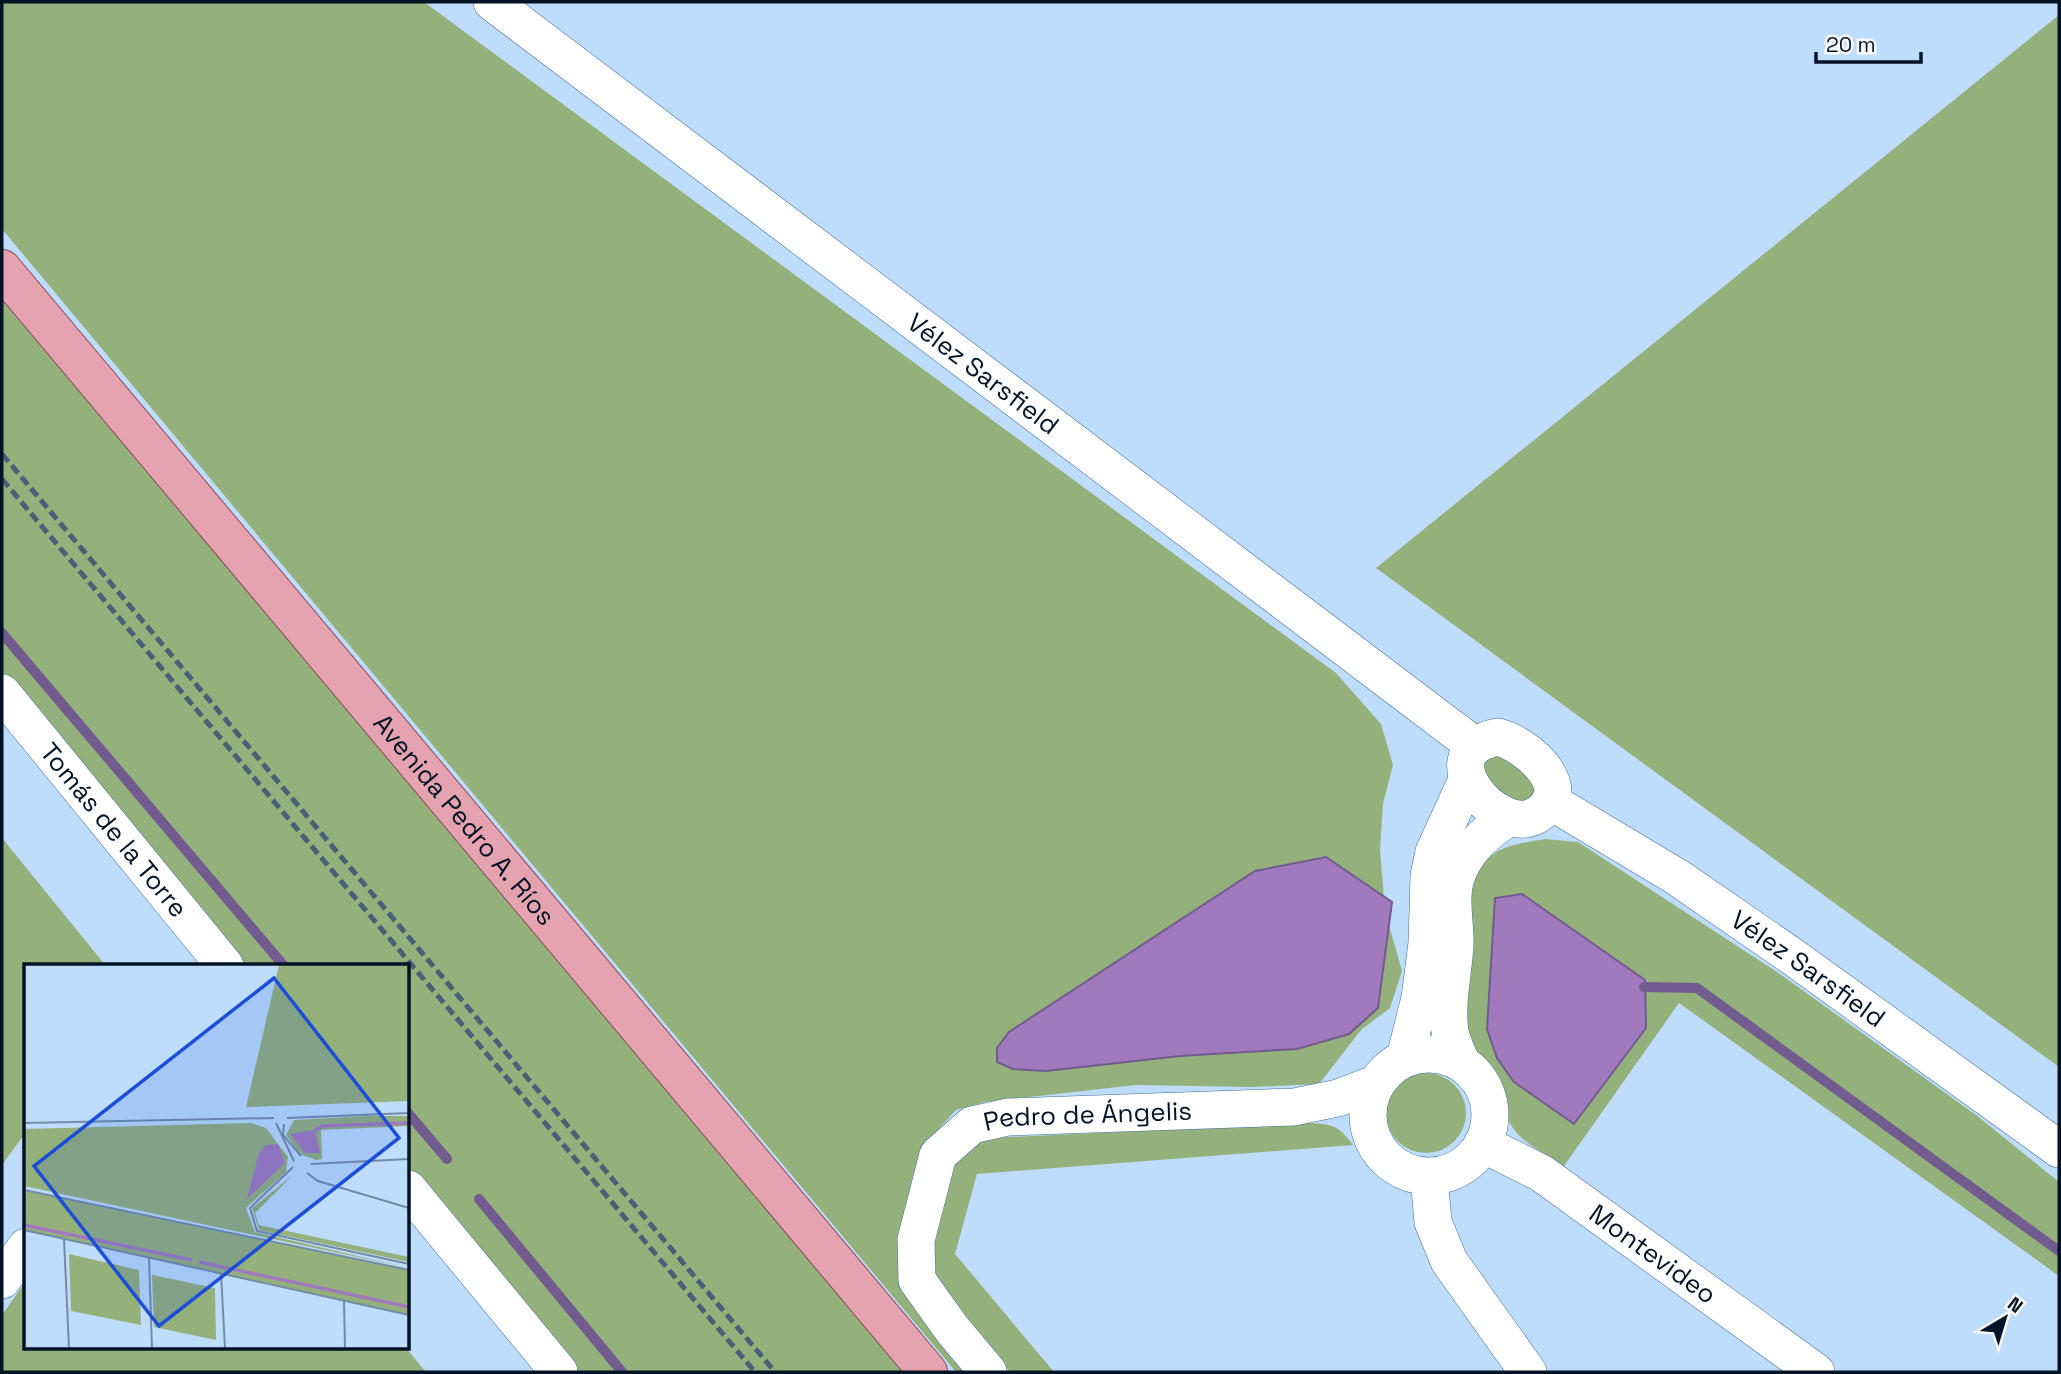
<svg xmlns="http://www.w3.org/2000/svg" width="2061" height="1374" viewBox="0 0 2061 1374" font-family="'Space Grotesk',sans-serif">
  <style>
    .green { fill: #95b17b }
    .water { fill: #a17abd; stroke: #715b8f; stroke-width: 2 }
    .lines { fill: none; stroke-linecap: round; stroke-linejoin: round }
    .stream { stroke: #715b8f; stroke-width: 10 }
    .minor-casing { stroke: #406e9c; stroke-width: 38 }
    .major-casing { stroke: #8a495c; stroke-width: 40 }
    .minor { stroke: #fff; stroke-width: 37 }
    .major { stroke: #e5a3af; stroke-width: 38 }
    .rail { stroke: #4a6077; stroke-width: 5; stroke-dasharray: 10 5; stroke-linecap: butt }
    .labels { text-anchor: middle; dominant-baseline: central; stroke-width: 5; stroke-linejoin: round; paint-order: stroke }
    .street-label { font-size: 26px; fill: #021325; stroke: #f9f9f9 }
    .inset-river { fill: none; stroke: #a17abd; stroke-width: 3.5 }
    .inset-road { fill: none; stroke: #738ca5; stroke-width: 2 }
    .view { fill: #1d4ed8; fill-opacity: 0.15; stroke: #1d4ed8; stroke-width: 3.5 }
    .inset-edge { fill: none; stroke: #021325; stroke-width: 3.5 }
  </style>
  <rect width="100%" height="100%" fill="#bedcfb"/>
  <g class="green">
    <polygon points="2,2 424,2 1336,673 1381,724 1393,765 1383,804 1380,850 1385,911 1402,971 1390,1008 1361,1030 1319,1084 1251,1087 1136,1085 985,1102 956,1110 925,1144 899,1246 976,1372 956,1372 2,229"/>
    <polygon points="2059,15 2059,1067 1376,568"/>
    <polygon points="2,269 928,1372 559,1372 408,1189 408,966 225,966 2,693"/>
    <polygon points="1510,749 1541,796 1508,809 1477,761"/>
    <polygon points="2,838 106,966 26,966 26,1132 2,1165"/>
    <path d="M1545,839L1578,842L1780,974L1976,1115L2059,1182V1276L1679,1003L1564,1166C1547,1155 1525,1145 1513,1128C1501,1110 1500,1087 1489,1068C1480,1052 1469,1048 1463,1029C1458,1013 1467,901 1473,884C1476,877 1481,866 1486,861C1500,844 1525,843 1545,839Z"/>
    <circle cx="1426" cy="1113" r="40"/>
    <path d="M1309,1123C1333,1124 1339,1126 1353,1145L977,1174L955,1254L1054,1372H1010L933,1279L929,1261L952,1164L966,1150L987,1138Z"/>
    <polygon points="26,1281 26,1348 406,1348 426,1372 2,1372 2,1315"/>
  </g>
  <g class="water">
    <polygon points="1326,857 1392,902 1378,1008 1349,1034 1297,1049 1180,1056 1046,1071 1013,1069 997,1062 997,1048 1009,1032 1255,871"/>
    <polygon points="1522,894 1645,980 1646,1028 1574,1124 1514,1082 1497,1058 1487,1029 1495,898"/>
  </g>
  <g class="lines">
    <g class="stream">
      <polyline points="2,633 284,966"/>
      <polyline points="1644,987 1697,988 2059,1251"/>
      <polyline points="408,1113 447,1159"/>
      <polyline points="479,1199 622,1372"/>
    </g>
    <g class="minor-casing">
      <g id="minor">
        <path id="s1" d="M492,2L1475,746"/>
        <path id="s2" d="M2,693L225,966"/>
        <path d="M1498,737C1527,744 1581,791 1535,816C1497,836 1423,751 1498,737Z"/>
        <path id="s3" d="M1550,801L1677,877L1793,957L2059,1149"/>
        <circle cx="1429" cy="1115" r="61"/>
        <polyline points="1405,1058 1420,998 1427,943 1429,876 1434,852 1467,780"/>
        <path d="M1461,1062C1457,1053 1452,1042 1450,1032C1446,1004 1453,974 1455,946C1456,923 1448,894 1458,872C1468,847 1487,832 1508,818"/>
        <path id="s4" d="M1483,1144L1541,1173L1816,1372"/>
        <polyline points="1429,1177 1433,1222 1449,1261 1528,1372"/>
        <polyline points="408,1189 559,1372"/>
        <polyline points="2,1280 26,1247"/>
        <path id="s5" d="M988,1372L952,1329L917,1280L916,1240L938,1155L972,1125L1008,1117L1294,1107L1338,1098L1375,1084"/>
      </g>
    </g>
    <g class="major-casing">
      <g id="major">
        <path id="s6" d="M2,269L928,1372"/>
      </g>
    </g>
    <use href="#minor" class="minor"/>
    <use href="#major" class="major"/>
    <g class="rail">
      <polyline points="2,454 775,1372"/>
      <polyline points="2,479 755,1372"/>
    </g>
  </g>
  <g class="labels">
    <g class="street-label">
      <text stroke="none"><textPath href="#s1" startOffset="616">Vélez Sarsfield</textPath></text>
      <text stroke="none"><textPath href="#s6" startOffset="719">Avenida Pedro A. Ríos</textPath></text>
      <text stroke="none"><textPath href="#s2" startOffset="177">Tomás de la Torre</textPath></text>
      <text stroke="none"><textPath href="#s3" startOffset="308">Vélez Sarsfield</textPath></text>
      <text stroke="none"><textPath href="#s5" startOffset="406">Pedro de Ángelis</textPath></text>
      <text stroke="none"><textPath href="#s4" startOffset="203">Montevideo</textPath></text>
    </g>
  </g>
  <g transform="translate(24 964)">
    <rect width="385" height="385" fill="#bedcfb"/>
    <path d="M255,1H385V137L222,143ZM342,152H385V162L297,166L298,195L292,196L276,190L262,171L270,156ZM227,159L242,164L264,193L262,208L222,244L231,268L385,304L0,222V165ZM269,211L231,249L235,261L385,293V298L235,266L228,244ZM0,226L385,306V351L0,266ZM45,290L115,306L117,361L47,347ZM128,311L191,324L192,376L130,363Z" fill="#95b17b"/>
    <path d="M291,166L296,189H281L266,170ZM254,180L261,199L223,235L235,189L242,181Z" fill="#a17abd"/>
    <path class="inset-river" d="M291,167L298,162L385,159M0,261L168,296M175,298L385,343"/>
    <path class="inset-road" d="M263,154L385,149M0,159L250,154M252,159L270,197M260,160L259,171L277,192M287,200L385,195M269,203L226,244L233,267L385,300M283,209L294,217L385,244M0,226L385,306M0,266L385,351M40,275L45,384M125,294L128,384M197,310L201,384M320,337L321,384"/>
    <path class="view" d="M250,14L375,174L135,362L10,202Z"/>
    <rect width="385" height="385" class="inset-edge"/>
  </g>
  <rect width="2061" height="1374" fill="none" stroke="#021325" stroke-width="7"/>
  <g transform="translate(2005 1318) rotate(38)" stroke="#f9f9f9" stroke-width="5" paint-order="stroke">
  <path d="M0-5L12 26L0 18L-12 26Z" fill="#021325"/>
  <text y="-10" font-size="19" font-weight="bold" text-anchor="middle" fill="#021325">N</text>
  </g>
  <path d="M1816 52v10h105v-10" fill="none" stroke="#021325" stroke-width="3.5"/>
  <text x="1826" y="52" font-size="21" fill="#021325" stroke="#f9f9f9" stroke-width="5" paint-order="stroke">20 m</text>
</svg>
